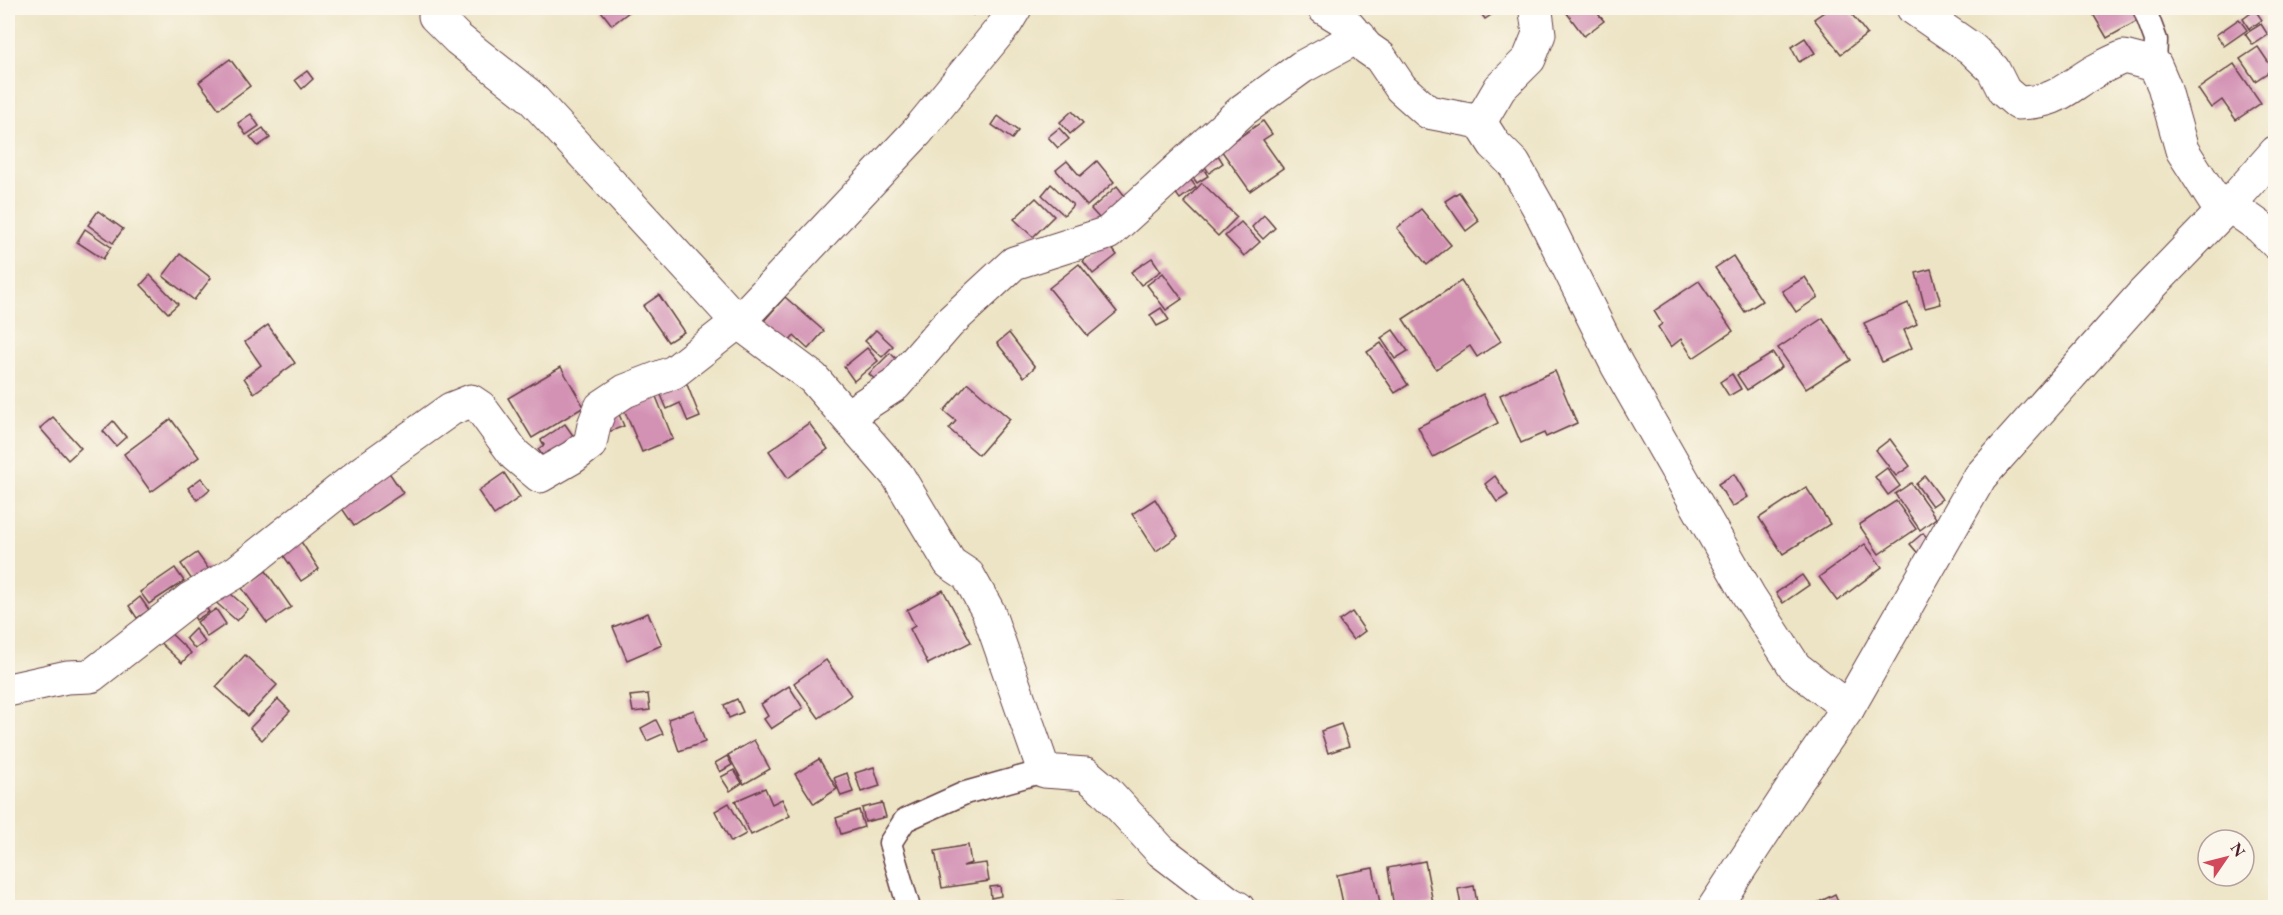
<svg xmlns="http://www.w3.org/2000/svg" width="2283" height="915" viewBox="0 0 2283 915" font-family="'EB Garamond',serif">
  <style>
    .building { fill: #d391b4 }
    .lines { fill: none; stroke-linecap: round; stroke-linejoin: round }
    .lane-casing { stroke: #623d42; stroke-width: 25 }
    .street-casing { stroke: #623d42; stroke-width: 35 }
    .lane { stroke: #fff; stroke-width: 22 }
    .street { stroke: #fff; stroke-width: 33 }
  </style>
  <rect width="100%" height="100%" fill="#fbf7ec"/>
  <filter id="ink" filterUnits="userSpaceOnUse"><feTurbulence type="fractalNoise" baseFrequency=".0167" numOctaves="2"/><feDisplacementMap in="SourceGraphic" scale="12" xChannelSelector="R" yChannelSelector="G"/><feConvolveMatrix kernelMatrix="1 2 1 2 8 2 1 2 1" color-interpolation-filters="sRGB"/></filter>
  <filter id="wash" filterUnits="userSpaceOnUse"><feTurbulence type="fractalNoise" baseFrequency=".008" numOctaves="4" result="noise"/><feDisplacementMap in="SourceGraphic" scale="24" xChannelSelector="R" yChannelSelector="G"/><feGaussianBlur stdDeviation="1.35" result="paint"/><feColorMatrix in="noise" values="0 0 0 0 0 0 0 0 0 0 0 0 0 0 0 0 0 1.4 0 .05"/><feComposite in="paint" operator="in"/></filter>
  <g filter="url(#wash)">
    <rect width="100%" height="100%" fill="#ede4c5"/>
    <g id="blocks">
      <g class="building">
        <polygon points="605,8 634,8 612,25 601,11"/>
        <polygon points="964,8 980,8 973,15"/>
        <polygon points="1477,8 1495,8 1497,11 1485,19"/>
        <polygon points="1563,8 1593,8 1604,21 1584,36"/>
        <polygon points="1830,8 1847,8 1867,34 1841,54 1814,19"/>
        <polygon points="2104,8 2135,8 2141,19 2107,38 2093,14"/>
        <polygon points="2255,10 2262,20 2249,29 2243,19"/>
        <polygon points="2239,19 2247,30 2224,46 2216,35"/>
        <polygon points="2261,24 2268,35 2253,45 2245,34"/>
        <polygon points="1805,38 1815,53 1799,62 1791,47"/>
        <polygon points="2258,47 2273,69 2255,81 2240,59"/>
        <polygon points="230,59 250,86 219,109 199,82"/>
        <polygon points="2234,64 2261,103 2236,120 2222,100 2211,108 2198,89"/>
        <polygon points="307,71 313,79 302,89 295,80"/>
        <polygon points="1072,111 1083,123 1070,134 1060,122"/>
        <polygon points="251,114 259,126 246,135 238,123"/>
        <polygon points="998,116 1018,131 1012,139 992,125"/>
        <polygon points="1263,121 1272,134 1263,140 1283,168 1250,191 1221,150"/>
        <polygon points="263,128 270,138 258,146 250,137"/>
        <polygon points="1059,128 1069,139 1058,148 1048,137"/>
        <polygon points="1216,152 1223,163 1209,173 1202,162"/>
        <polygon points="1067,161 1080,176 1097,161 1114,182 1087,206 1056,170"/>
        <polygon points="1201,165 1208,176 1197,183 1189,172"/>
        <polygon points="1186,173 1196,187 1180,199 1169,184"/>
        <polygon points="1202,183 1237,217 1218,236 1184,202"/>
        <polygon points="1051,184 1073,205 1064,215 1042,195"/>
        <polygon points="1117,186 1128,200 1108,228 1091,209"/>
        <polygon points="1459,192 1479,221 1466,231 1445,201"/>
        <polygon points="1036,198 1054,216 1033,237 1014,219"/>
        <polygon points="1421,209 1451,245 1427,265 1397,228"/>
        <polygon points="98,211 123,229 113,243 88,225"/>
        <polygon points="1264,215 1275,228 1263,239 1252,227"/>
        <polygon points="1241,222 1260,242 1244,256 1225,236"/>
        <polygon points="85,229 111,247 103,259 77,242"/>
        <polygon points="1106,241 1117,255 1093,274 1083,261"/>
        <polygon points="180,254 211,278 194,300 163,276"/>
        <polygon points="1733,256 1762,301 1745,312 1715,268"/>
        <polygon points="1152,258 1161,271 1141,285 1131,272"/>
        <polygon points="1079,264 1117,312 1088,336 1049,288"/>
        <polygon points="1931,269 1941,304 1925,308 1916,273"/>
        <polygon points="1163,273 1182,299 1166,310 1147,285"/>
        <polygon points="150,275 178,304 168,313 141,285"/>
        <polygon points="1805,277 1818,297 1796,312 1782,291"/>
        <polygon points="1461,281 1501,341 1477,357 1470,346 1436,369 1403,319"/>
        <polygon points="1699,281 1733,331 1693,358 1681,339 1671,347 1658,327 1662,324 1654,311"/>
        <polygon points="659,295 684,332 668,342 643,306"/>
        <polygon points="785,297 824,331 808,349 794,336 787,344 763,322"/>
        <polygon points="1908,303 1917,324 1904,330 1912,348 1882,362 1864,323"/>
        <polygon points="1161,308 1169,320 1157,326 1150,315"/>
        <polygon points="1823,318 1851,360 1806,389 1778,348"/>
        <polygon points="268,325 295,363 254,393 244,378 261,365 245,342"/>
        <polygon points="876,330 893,346 882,357 865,341"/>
        <polygon points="1393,330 1408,351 1395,359 1381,338"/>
        <polygon points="1009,333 1035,367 1024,377 997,343"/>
        <polygon points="1381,343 1408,385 1395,393 1367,352"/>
        <polygon points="867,348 878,361 854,381 844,367"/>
        <polygon points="890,353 903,365 883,387 869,374"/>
        <polygon points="1773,353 1782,367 1747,390 1737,375"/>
        <polygon points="561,367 584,407 532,438 508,398"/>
        <polygon points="1555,371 1577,423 1546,437 1544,433 1521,443 1500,395"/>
        <polygon points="1732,374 1741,389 1729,396 1720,382"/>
        <polygon points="684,377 700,417 688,422 680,403 667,409 658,388"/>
        <polygon points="968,383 1010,419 979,455 949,429 956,421 944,411"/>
        <polygon points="655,394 673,439 642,452 623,407"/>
        <polygon points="1483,394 1498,423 1433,457 1418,427"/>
        <polygon points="616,407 624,426 606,433"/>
        <polygon points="53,417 81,448 68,460 40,428"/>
        <polygon points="171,419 199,457 151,492 124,454"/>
        <polygon points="113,421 126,437 116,446 103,431"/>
        <polygon points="809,423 828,449 788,478 769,451"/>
        <polygon points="565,424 579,444 548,464 538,449 544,445 541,440"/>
        <polygon points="1890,439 1910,466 1896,476 1876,450"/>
        <polygon points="1887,468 1900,486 1888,495 1875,477"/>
        <polygon points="388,471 403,493 354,526 339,504"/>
        <polygon points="504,473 520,497 494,515 478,491"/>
        <polygon points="1734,474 1748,497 1732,507 1718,484"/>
        <polygon points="1495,476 1508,495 1497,502 1485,484"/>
        <polygon points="1925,476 1942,499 1932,506 1916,484"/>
        <polygon points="201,478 210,489 197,500 188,488"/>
        <polygon points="1911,483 1936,518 1920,530 1895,494"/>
        <polygon points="1806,487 1830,524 1783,554 1759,518"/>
        <polygon points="1155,499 1178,536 1156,551 1132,514"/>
        <polygon points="1896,501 1916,529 1879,554 1859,525"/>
        <polygon points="1923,533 1935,546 1921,557 1910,544"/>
        <polygon points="296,534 319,569 301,581 277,546"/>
        <polygon points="1865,544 1882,567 1837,601 1819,577"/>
        <polygon points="197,553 210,571 194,583 181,564"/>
        <polygon points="175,568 184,581 149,604 140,592"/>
        <polygon points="266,571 291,607 267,623 242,588"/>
        <polygon points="1802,575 1809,585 1783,603 1776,593"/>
        <polygon points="223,587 248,609 237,621 212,599"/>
        <polygon points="943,590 971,642 928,664 910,629 915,626 907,610"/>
        <polygon points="199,596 209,612 196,620 186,604"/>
        <polygon points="140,597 149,610 137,618 129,606"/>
        <polygon points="216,609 226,624 207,637 197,622"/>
        <polygon points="1352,612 1365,631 1353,640 1339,621"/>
        <polygon points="648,613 662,645 627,660 613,627"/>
        <polygon points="163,626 191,653 182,663 153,636"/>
        <polygon points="195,629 205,642 195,649 186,638"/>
        <polygon points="245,655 277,685 248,716 216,687"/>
        <polygon points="826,660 851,695 819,718 794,683"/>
        <polygon points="789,686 803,708 771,729 764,719 768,716 761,704"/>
        <polygon points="648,694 650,710 633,712 630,696"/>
        <polygon points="278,699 290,711 262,740 250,728"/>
        <polygon points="737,699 743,712 729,718 724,705"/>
        <polygon points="694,710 705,742 679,751 668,719"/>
        <polygon points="656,720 663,734 647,741 641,728"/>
        <polygon points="1341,724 1349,746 1328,753 1321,731"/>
        <polygon points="754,740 770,769 744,784 728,755"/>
        <polygon points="727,756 732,765 720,772 715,763"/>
        <polygon points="819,759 837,789 814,804 795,774"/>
        <polygon points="874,767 880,786 861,792 855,773"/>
        <polygon points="734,770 742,783 730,791 721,777"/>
        <polygon points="847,773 853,792 841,796 834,778"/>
        <polygon points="765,788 772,804 782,799 790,816 751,835 735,801"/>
        <polygon points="729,803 746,834 731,842 715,811"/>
        <polygon points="882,803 886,817 865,822 862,808"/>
        <polygon points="859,810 864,827 841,834 836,818"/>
        <polygon points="968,845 971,863 963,866 986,863 989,881 942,888 935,851"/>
        <polygon points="1425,861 1433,903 1394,908 1388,868"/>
        <polygon points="1373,868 1381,908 1344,908 1337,875"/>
        <polygon points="1000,886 1001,896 991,898 990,887"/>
        <polygon points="1474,886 1477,903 1461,906 1458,889"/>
        <polygon points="1835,894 1841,908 1807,908"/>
        <polygon points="1145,903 1145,908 1114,908 1114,904"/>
      </g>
    </g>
  </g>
  <g filter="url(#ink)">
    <use href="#blocks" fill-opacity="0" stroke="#623d42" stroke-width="1.5"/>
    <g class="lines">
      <g class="lane-casing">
        <g id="lane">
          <polyline points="2144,8 2156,40 2155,65"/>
          <polyline points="909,908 890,843 905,820 965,793 1044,771"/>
        </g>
      </g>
      <g class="street-casing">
        <g id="street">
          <polyline points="443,8 435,16 458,39 530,96 738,322 813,378 898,476 950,563 968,575 988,611 1044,771 1086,774 1106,791 1161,851 1229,903 1238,908"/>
          <polyline points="1324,8 1342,19 1367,48 1380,57 1401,88 1428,112 1480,122 1494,144 1514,164 1540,210 1617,365 1749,596 1795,667 1848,708"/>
          <path d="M1913,8L1972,49L1993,69L2004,91L2018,103C2058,102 2063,90 2095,71C2104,66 2114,61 2124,57L2155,65L2164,86L2182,150L2214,200L2229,205L2260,227L2276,243"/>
          <polyline points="1480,122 1500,88 1529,59 1539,34 1536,12 1537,8"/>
          <polyline points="847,416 895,385 948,324 1014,263 1108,233 1243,110 1302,67 1359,36"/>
          <polyline points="8,690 67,677 91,676 190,599 238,571 364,471 451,409 471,401 480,407 515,455 540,476 573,457 590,444 594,425 601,407 625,391 674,372 738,322 917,132 1006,23 1015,8"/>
          <polyline points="1714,908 1797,781 1848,708 1980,477 2142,295 2229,205 2276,152"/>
        </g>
      </g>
      <use href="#lane" class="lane"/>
      <use href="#street" class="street"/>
    </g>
  </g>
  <rect width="2283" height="915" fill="none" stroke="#fbf7ec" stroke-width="30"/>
  <g transform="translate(2226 858) rotate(55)"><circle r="28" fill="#fbf7ec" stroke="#b4a19f" stroke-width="1.5"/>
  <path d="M0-4.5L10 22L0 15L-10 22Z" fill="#d1495b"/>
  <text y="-9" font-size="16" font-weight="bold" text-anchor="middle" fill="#4a1f2b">N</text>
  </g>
</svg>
